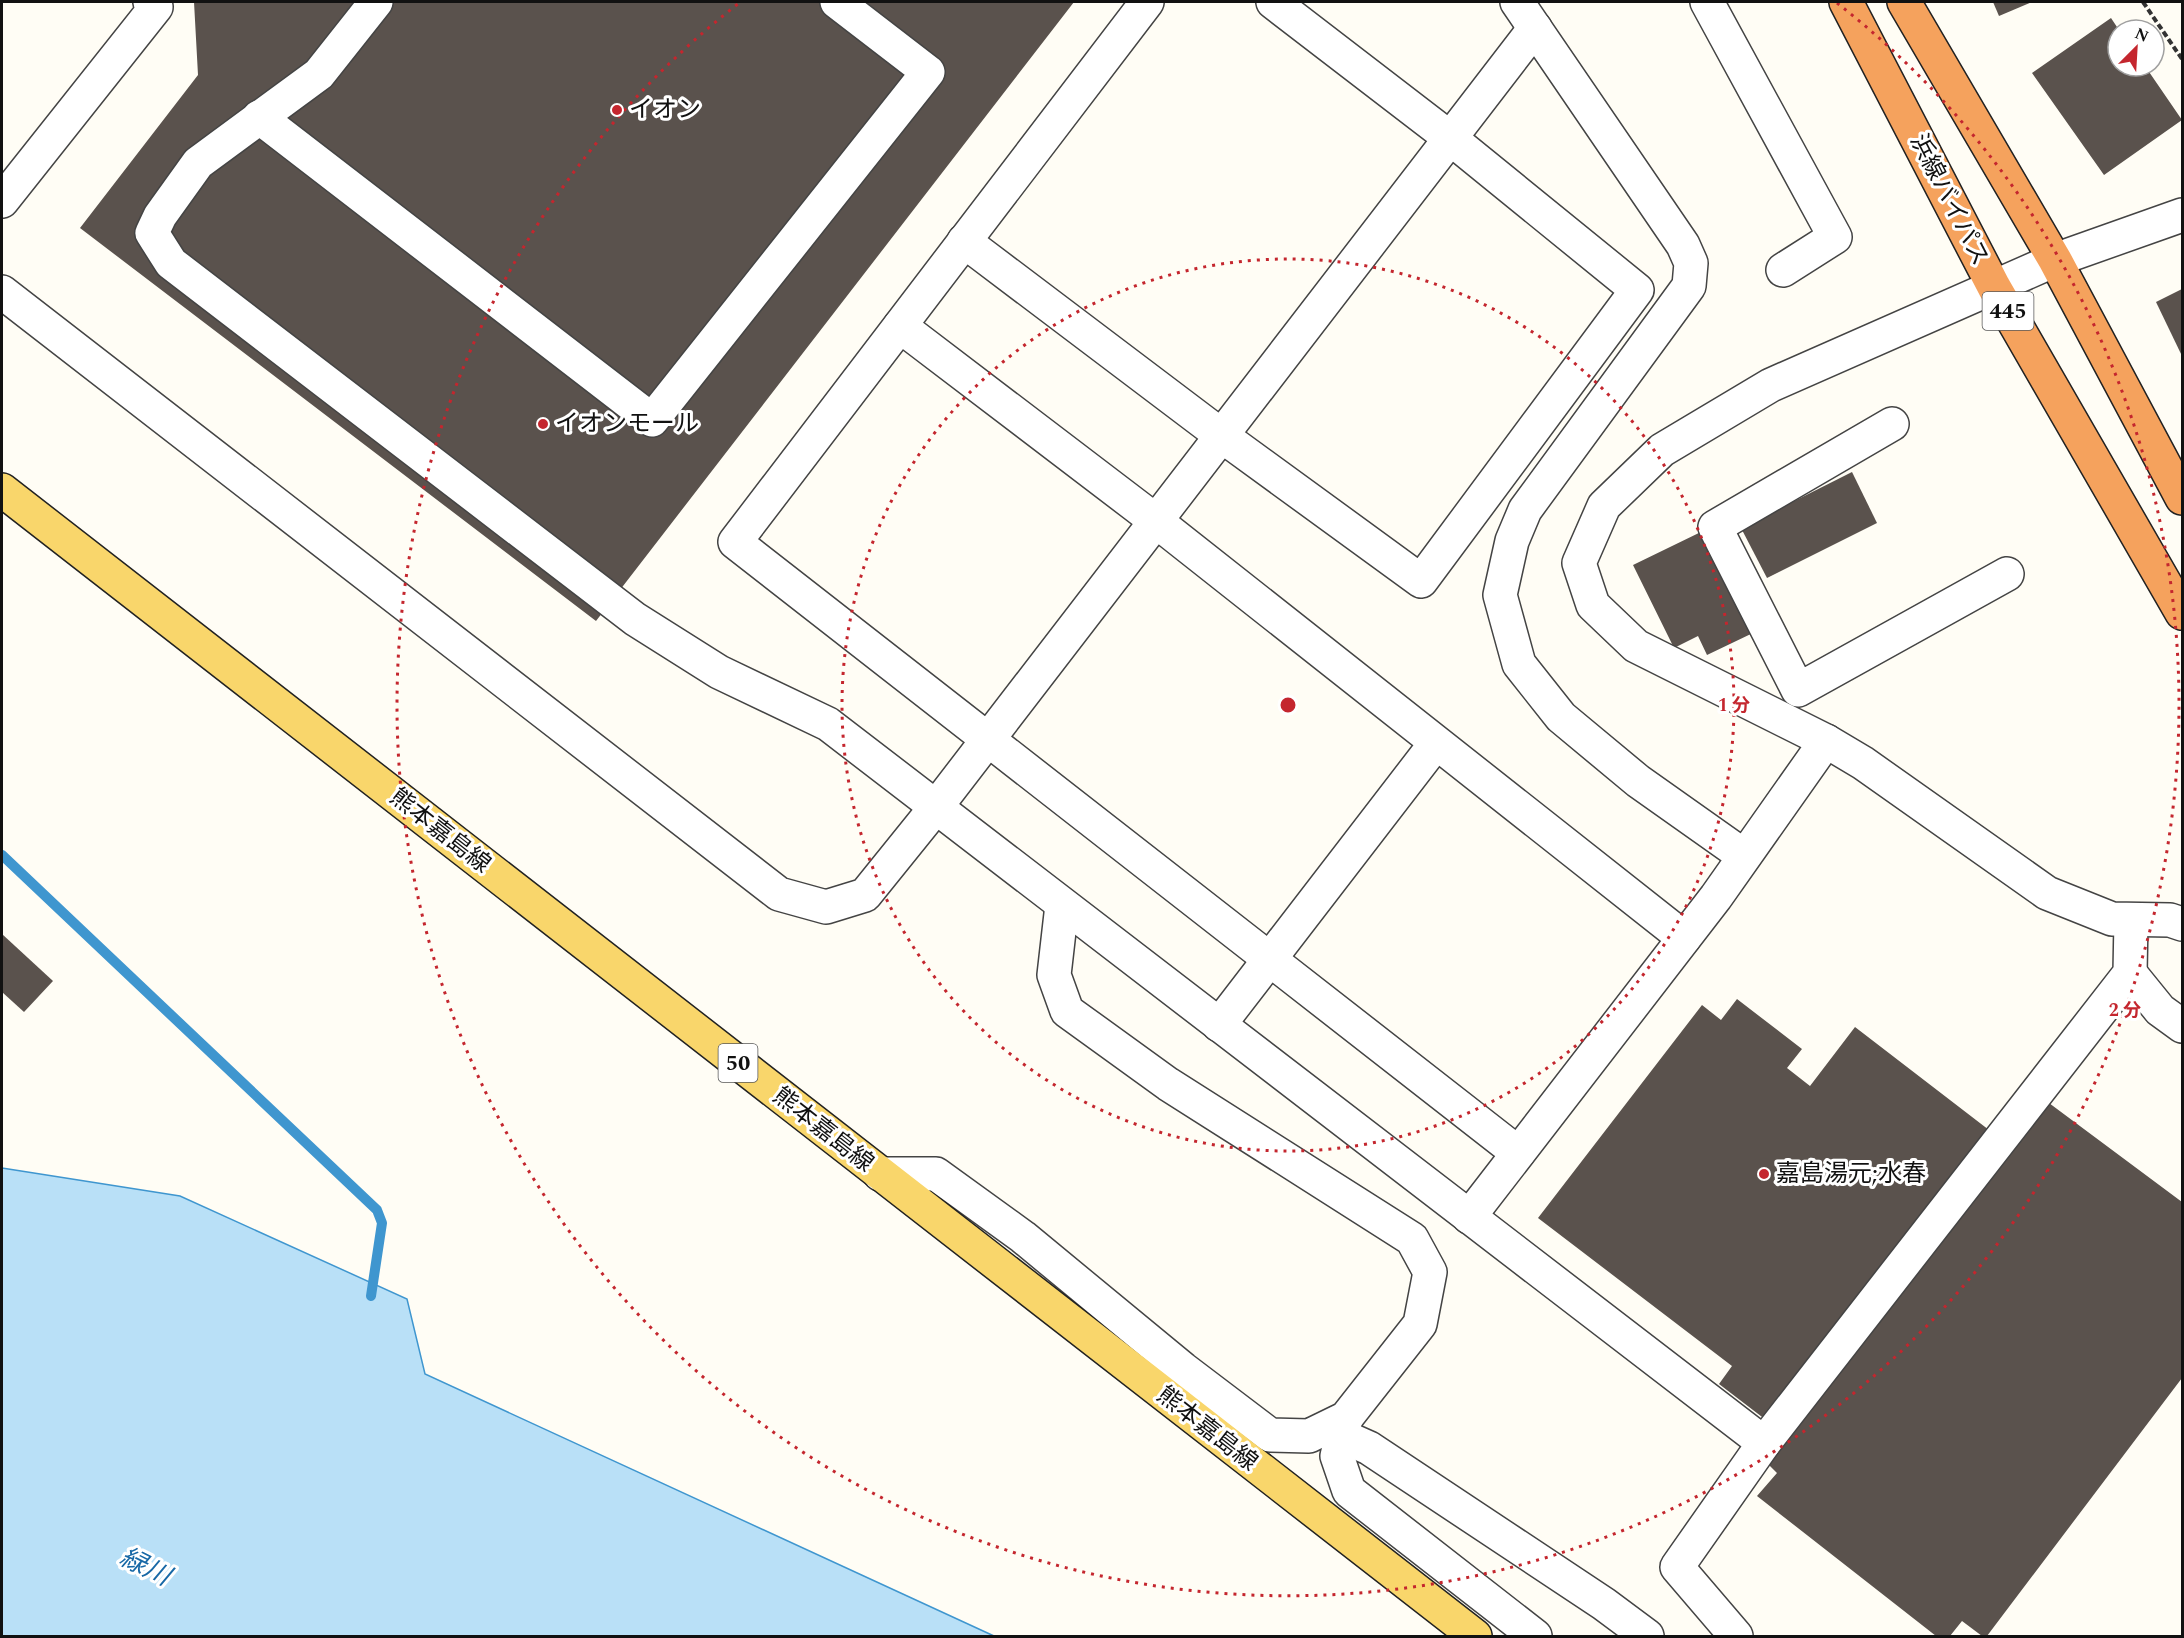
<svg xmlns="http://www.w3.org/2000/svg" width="2184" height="1638" viewBox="0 0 2184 1638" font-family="Spectral,'Noto Sans JP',serif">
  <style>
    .water { fill: #b9e0f7; stroke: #3f96cf; stroke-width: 1.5 }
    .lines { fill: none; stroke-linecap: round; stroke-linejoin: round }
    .stream { stroke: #3f96cf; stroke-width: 10 }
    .building { fill: #5a524d }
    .minor-casing { stroke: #444; stroke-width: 36 }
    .major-casing { stroke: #222; stroke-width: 36 }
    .highway-casing { stroke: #222; stroke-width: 36 }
    .path { stroke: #333; stroke-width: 4; stroke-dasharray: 6 3; stroke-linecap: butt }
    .minor { stroke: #fff; stroke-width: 33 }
    .major { stroke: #f9d66b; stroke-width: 33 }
    .highway { stroke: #f5a25d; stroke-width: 33 }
    .ring { fill: none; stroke: #c4262e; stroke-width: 3; stroke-dasharray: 3 6 }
    .poi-dot { fill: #c4262e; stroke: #fff; stroke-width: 2 }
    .labels { text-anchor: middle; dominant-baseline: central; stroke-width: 6; stroke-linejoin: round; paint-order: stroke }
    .shield { fill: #fff; stroke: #585858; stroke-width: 1.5 }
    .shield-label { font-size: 22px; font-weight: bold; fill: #111 }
    .poi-label { font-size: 24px; fill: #111; stroke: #fff; text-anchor: start }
    .street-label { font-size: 24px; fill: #111; stroke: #fff }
    .water-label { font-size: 26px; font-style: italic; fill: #1768a6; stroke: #fff }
    .centre { fill: #c4262e; stroke: #fff; stroke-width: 3 }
    .ring-label { font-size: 18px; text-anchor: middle; font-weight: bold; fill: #c4262e; stroke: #fff; stroke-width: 6; stroke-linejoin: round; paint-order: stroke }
  </style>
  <rect width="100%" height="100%" fill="#fffdf5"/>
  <polygon class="water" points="2,1168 180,1196 407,1299 425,1374 994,1636 2,1636"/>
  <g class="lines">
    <polyline class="stream" points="2,855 377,1210 382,1223 371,1296"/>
  </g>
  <g class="building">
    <polygon points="194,2 1074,2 596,621 80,228 198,75"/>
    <polygon points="1993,2 2032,2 1999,16"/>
    <polygon points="2111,18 2119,30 2118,66 2145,66 2182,120 2104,175 2032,73"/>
    <polygon points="2182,289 2182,356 2156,302"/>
    <polygon points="1852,472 1877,523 1767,578 1741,528"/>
    <polygon points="1705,530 1755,632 1707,655 1698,636 1674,648 1633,565"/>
    <polygon points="2,934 53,981 24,1012 2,992"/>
    <polygon points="1737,999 1802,1049 1787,1068 1810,1086 1855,1027 1989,1130 1766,1420 1719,1384 1732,1366 1538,1218 1702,1005 1721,1020"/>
    <polygon points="2049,1103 2182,1202 2182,1378 1987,1636 1982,1636 1962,1621 1950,1636 1936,1636 1757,1496 1777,1473 1768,1464"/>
  </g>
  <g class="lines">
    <g class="minor-casing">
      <g id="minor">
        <polyline points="376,2 319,74 198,163 160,216 152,233 171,263 635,619 719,672 828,724 1764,1443 2130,973 2131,920"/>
        <polyline points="1147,2 735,542 1518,1153"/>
        <polyline points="1517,2 1683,245 1691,263 1689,286 1525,510 1512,541 1500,595 1519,664 1561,717 1638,781 1744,856"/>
        <polyline points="1707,2 1835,237 1783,270"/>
        <polyline points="259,117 652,420 928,72 837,2"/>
        <polyline points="2,201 156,7 150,2"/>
        <polyline points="2182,215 2055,260 1771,385 1662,450 1604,506 1579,563 1593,605 1636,646 1826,741 1863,763 2047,893 2112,919 2170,920 2182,924"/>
        <polyline points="964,241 1222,436 1421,581 1637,290 1450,138 1273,2"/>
        <polyline points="2,292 779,894 826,907 865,895 936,807 1535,28"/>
        <polyline points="900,326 1156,521 1684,938"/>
        <polyline points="1892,424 1715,527 1798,690 2007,574"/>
        <polyline points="2130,973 2160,1010 2182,1026"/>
        <polyline points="1219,1025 1436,743"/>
        <polyline points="880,1174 936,1174 1023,1237 1183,1369 1270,1435 1309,1436 1346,1418 1420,1324 1430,1272 1412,1239 1168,1084 1067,1011 1054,975 1062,905"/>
        <polyline points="1469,1217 1716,897 1826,741"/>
        <polyline points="1346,1418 1337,1456 1349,1491 1535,1636"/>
        <polyline points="1342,1436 1369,1448 1604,1604 1647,1636"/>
        <polyline points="1736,1636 1677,1567 1764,1443"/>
      </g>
    </g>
    <g class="major-casing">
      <polyline id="major" points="2,490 1475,1636"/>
    </g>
    <g class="highway-casing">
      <g id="highway">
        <polyline points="1846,2 1994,287 2182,613"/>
        <polyline points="1904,2 2055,260 2182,498"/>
      </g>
    </g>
    <polyline class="path" points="2143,2 2182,59"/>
    <use href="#minor" class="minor"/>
    <use href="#major" class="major"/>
    <use href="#highway" class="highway"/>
  </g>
  <g class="ring">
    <circle cx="1288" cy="705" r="446"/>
    <path d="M1837 3A891 891 0 1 1 739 3"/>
  </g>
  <g class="poi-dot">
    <circle cx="617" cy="110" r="6"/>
    <circle cx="543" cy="424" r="6"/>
    <circle cx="1764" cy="1174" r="6"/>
  </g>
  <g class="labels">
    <g class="shield">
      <rect x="1982.5" y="292" width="51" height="38" rx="4.5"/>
      <rect x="718.5" y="1044" width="39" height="38" rx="4.5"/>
    </g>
    <g class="shield-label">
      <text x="2008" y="311">445</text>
      <text x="738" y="1063">50</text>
    </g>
    <g class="poi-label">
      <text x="629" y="110">イオン</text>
      <text x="555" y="424">イオンモール</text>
      <text x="1776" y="1174">嘉島湯元;水春</text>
    </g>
    <g class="street-label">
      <text transform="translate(1949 200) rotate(63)">浜線バイパス</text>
      <text transform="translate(440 831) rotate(38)">熊本嘉島線</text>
      <text transform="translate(823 1130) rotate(38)">熊本嘉島線</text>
      <text transform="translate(1207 1429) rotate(38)">熊本嘉島線</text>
    </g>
    <g class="water-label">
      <text transform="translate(145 1567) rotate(26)">緑川</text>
    </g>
  </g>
  <circle cx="1288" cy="705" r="9" class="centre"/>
  <g class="ring-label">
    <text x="1734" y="711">1 分</text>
    <text x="2125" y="1016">2 分</text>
  </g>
  <rect width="2184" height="1638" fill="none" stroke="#111111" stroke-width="6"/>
  <g transform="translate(2136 48) rotate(24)"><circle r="28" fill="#ffffff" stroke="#a0a0a0" stroke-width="1.5"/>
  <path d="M0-4.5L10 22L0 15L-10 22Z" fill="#c4262e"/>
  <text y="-9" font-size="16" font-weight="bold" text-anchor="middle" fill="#111111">N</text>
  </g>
</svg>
